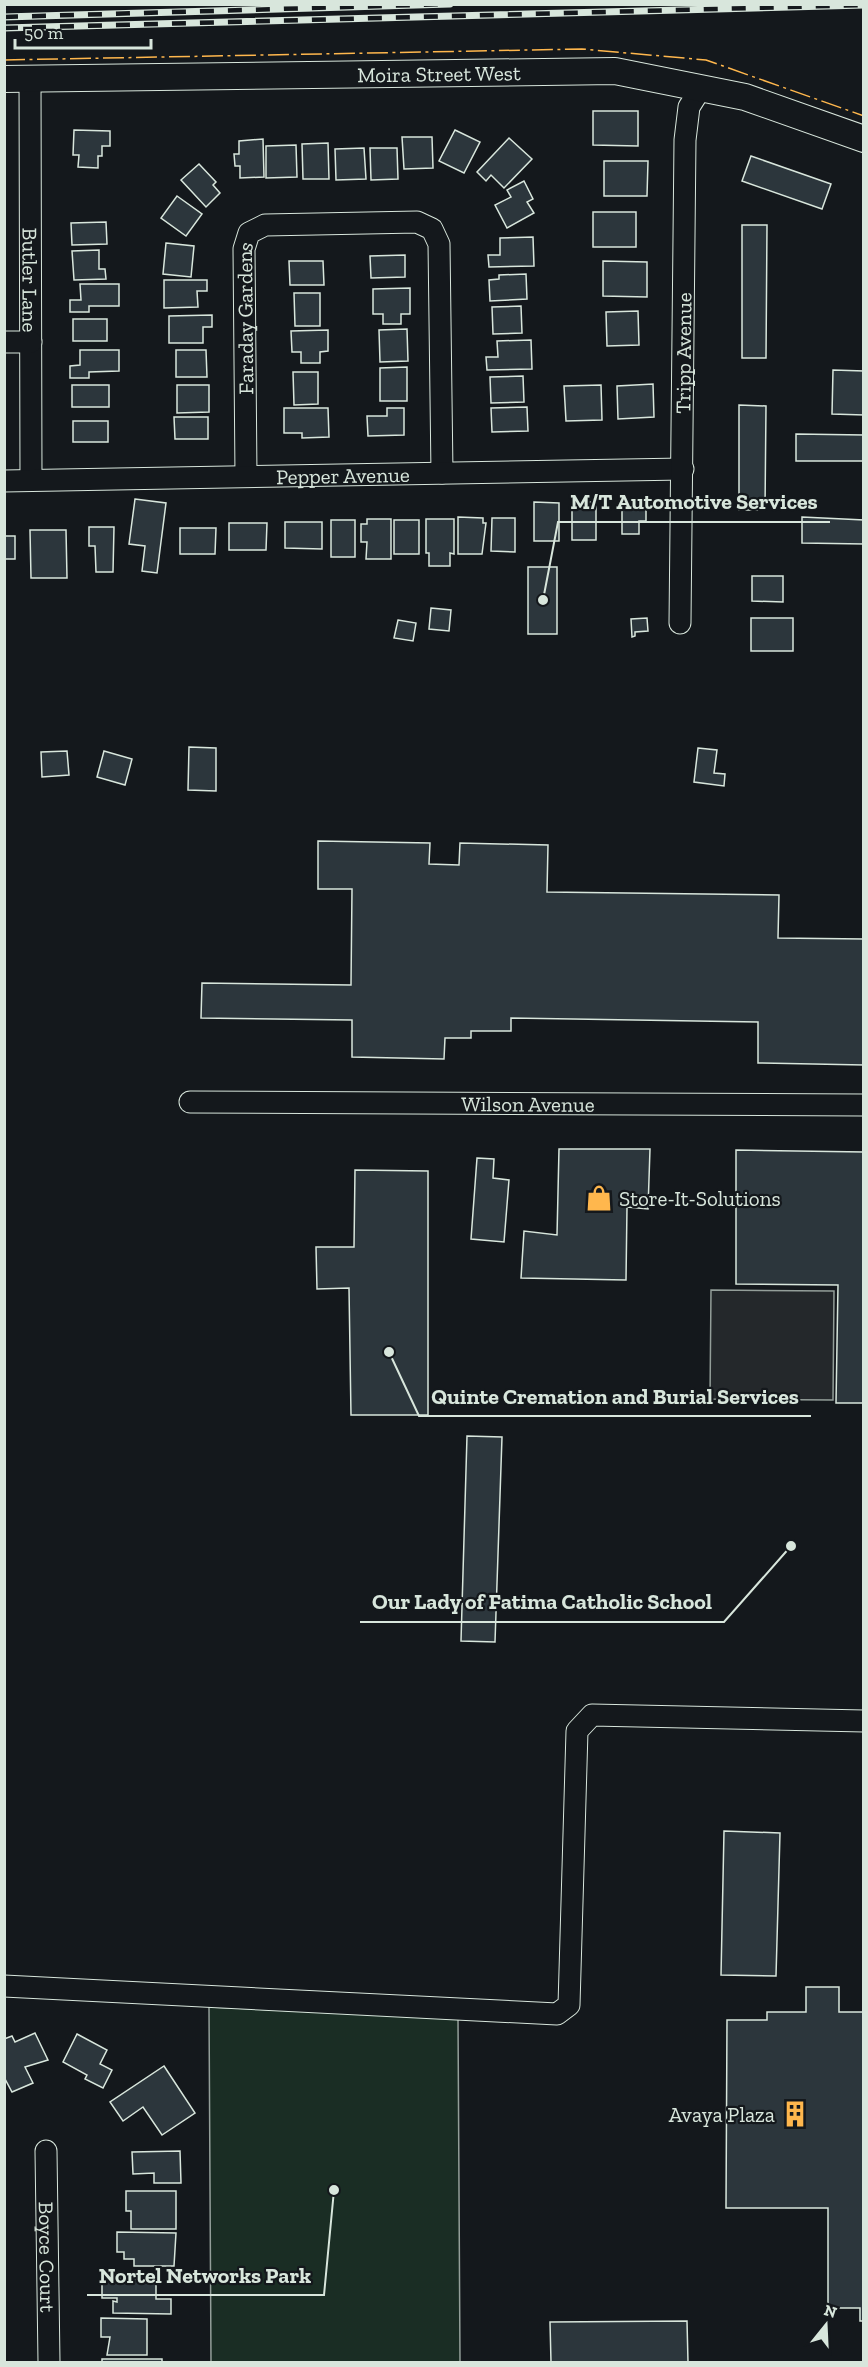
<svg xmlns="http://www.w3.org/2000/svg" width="868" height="2367" viewBox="0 0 868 2367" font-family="'Zilla Slab',serif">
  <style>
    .green { fill: #1a2d24; stroke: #939e99; stroke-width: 1.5 }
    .parking { fill: #24282b; stroke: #939e99; stroke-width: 1.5 }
    .building { fill: #2c363c; stroke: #d8e6dc; stroke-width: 1.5 }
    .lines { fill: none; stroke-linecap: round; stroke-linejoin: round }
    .minor-casing { stroke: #d8e6dc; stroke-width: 23 }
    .major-casing { stroke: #d8e6dc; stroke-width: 28 }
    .minor { stroke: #14181c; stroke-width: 21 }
    .major { stroke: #14181c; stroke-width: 26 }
    .rail-casing { stroke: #d8e6dc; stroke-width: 7 }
    .rail { stroke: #14181c; stroke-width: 4.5; stroke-dasharray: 14; stroke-linecap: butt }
    .power { stroke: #ffb74d; stroke-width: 1.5; stroke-dasharray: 21 4.5 3 4.5; stroke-linecap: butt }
    .labels { text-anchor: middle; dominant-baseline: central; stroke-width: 4.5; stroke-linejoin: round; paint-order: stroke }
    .street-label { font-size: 21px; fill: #d8e6dc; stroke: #14181c }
    .poi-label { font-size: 21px; fill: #d8e6dc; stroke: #14181c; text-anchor: start }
    .leader { fill: none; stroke: #d8e6dc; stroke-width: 2 }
    .callout-dot { fill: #d8e6dc; stroke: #14181c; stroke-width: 2 }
    .callout-label { font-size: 22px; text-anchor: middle; font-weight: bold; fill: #d8e6dc; stroke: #14181c; stroke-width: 4.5; stroke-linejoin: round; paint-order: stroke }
  </style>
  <rect width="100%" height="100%" fill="#14181c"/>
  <polygon class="green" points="209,2007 458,2018 460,2362 211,2362"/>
  <polygon class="parking" points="711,1290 834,1291 833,1400 710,1399"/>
  <g class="building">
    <polygon points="593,111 638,111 638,146 593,145"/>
    <polygon points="74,130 110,131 110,146 102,146 102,156 98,156 98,168 78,167 79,155 73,155"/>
    <polygon points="455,130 480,142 464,173 439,161"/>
    <polygon points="402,137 432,137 433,168 404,169"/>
    <polygon points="509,138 532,159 504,188 491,175 486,181 477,172"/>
    <polygon points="263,139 264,177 240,178 240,166 235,166 234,154 239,154 239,141"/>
    <polygon points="328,143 329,179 303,179 302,144"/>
    <polygon points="296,145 297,177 266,178 266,146"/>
    <polygon points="364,148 366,179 336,180 335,149"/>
    <polygon points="370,148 397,148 398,179 371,180"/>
    <polygon points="751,156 831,184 822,209 742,181"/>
    <polygon points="604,161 648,161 647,196 604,196"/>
    <polygon points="199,164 216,182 213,185 220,193 206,207 181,180"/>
    <polygon points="524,181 533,199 527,202 534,213 507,228 495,205 511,197 507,190"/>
    <polygon points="177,196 202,214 186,236 161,218"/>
    <rect x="593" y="212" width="43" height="35"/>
    <polygon points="106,222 107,244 72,245 71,223"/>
    <polygon points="742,225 767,225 766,358 742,358"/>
    <polygon points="533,237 534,266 489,267 488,255 500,255 500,238"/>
    <polygon points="166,243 194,246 191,277 163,274"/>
    <polygon points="99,250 99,269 105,269 106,279 74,280 72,251"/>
    <polygon points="405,255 405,277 371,278 370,256"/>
    <polygon points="289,261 323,261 324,285 290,285"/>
    <polygon points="603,261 647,262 647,297 603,296"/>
    <polygon points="526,274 527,299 490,301 489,280 499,279 499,275"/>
    <polygon points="164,280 207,280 207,291 197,291 198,307 164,308"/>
    <polygon points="80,284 119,284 119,306 89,306 89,312 70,312 70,300 81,300"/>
    <polygon points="410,288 410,314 401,314 401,324 383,324 383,314 373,314 373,289"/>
    <polygon points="294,293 320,293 320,326 295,326"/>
    <polygon points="521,306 522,333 493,334 492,307"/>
    <polygon points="638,311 639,345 607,346 606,312"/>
    <polygon points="212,315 212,327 203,327 203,343 169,343 169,316"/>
    <rect x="73" y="319" width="34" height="22"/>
    <polygon points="407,329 408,361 380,362 379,330"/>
    <polygon points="328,330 328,351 320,352 320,363 301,363 301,352 292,352 291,331"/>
    <polygon points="531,340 532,369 487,370 486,357 498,357 497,341"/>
    <polygon points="80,350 119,350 119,371 89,372 89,378 70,378 70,366 80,365"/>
    <polygon points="176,350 206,350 207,377 176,377"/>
    <polygon points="407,367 407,401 380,401 380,368"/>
    <polygon points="833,370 864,371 864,415 832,414"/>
    <polygon points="293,372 318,372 318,404 294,405"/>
    <polygon points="523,376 524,402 491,403 490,377"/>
    <polygon points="653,384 654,417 618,419 617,386"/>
    <rect x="72" y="385" width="37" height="22"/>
    <polygon points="177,385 209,385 209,412 177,413"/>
    <polygon points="601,385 602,420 566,421 564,386"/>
    <polygon points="739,405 766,406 765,510 739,510"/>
    <polygon points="527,407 528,431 492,432 491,408"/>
    <polygon points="284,408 328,408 329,437 302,438 302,433 284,433"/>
    <polygon points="387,408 404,408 404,435 368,436 367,416 387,416"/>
    <polygon points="174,417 208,417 208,439 175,439"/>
    <rect x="73" y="421" width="35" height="21"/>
    <polygon points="796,434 864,435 864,461 796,461"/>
    <polygon points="135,499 166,503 157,573 142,571 145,546 129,544"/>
    <polygon points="534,502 559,503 559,541 534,541"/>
    <rect x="572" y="502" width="24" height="38"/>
    <polygon points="622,503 646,503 646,521 639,521 639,534 622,534"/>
    <polygon points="458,517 483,518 483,523 486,523 482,554 458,554"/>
    <polygon points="802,517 864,520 864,544 802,543"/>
    <polygon points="492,518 515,518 515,552 491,551"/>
    <polygon points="367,519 391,519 391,559 366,559 367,542 361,542 361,524 367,524"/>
    <polygon points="426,519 454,519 454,554 450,553 450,566 429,566 429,553 426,553"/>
    <rect x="331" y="520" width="24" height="37"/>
    <rect x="394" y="520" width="25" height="34"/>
    <polygon points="285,522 322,522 322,549 285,548"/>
    <polygon points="229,523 267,523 266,550 229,550"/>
    <polygon points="89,527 114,527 113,572 96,572 95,546 89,546"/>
    <polygon points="180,528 216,528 215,554 180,554"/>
    <polygon points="30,530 66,530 67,578 31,578"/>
    <rect x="4" y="536" width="11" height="23"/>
    <rect x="528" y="567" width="29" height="67"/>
    <polygon points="752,576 783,576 783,602 752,601"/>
    <polygon points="431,608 451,610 449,631 429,629"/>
    <polygon points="647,618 648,631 635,632 635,636 632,637 631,619"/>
    <rect x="751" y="618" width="42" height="33"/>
    <polygon points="398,620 416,623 413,641 394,638"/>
    <polygon points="189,747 216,748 216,791 188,790"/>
    <polygon points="698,748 717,750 714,773 725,774 724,786 694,782"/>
    <polygon points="67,751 69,775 42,777 41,752"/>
    <polygon points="104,751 132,759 125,785 97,777"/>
    <polygon points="318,841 430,843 429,864 459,865 460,843 548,845 547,892 779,895 778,938 864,939 864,1065 758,1063 758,1022 511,1018 511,1031 471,1031 471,1038 445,1038 444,1059 352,1057 352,1020 201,1018 202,983 351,985 352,889 318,889"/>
    <polygon points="559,1149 650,1149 648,1209 627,1207 626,1280 521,1278 524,1231 557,1235"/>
    <polygon points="736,1150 864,1152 864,1403 836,1403 838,1285 736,1284"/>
    <polygon points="477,1158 494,1159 493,1178 509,1180 504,1242 471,1239"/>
    <polygon points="355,1170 428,1171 428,1415 351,1415 349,1288 317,1289 316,1247 354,1247"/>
    <polygon points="467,1436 502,1437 495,1642 461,1641"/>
    <polygon points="724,1831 780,1833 776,1976 721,1975"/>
    <polygon points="806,1987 839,1987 839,2012 864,2012 864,2321 860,2321 860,2308 828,2308 828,2208 726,2208 727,2020 767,2020 767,2012 806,2012"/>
    <polygon points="35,2033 48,2060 25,2067 33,2083 12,2092 4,2077 4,2039 12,2036 15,2042"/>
    <polygon points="77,2034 107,2050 100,2064 112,2070 103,2088 85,2079 87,2075 63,2062"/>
    <polygon points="164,2066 195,2113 162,2135 143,2107 123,2121 110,2102"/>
    <polygon points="180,2151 181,2183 154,2183 154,2173 133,2174 132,2152"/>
    <polygon points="126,2191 176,2191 176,2229 131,2229 131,2211 126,2211"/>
    <polygon points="117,2232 176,2233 174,2266 134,2266 134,2259 124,2259 124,2252 117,2252"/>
    <polygon points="102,2278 156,2279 156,2299 171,2299 171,2314 113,2313 113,2301 117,2302 117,2298 102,2298"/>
    <polygon points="101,2318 147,2319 147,2355 107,2355 110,2337 101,2337"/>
    <polygon points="687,2321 688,2362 551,2362 550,2322"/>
    <rect x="102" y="2359" width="60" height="3"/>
  </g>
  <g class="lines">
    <g class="minor-casing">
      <g id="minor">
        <path id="s1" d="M30,79L31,480"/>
        <polyline points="4,342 31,342"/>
        <path id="s2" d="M246,476L244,249L249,233L265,225L417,222L432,229L439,244L442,473"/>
        <path id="s3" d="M4,481L683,469"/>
        <path id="s4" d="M680,623L685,140L689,107L701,88"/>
        <path id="s5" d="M190,1102L864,1105"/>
        <polyline points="4,1986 557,2014 569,2005 577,1731 592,1715 864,1721"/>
        <path id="s6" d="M46,2151L49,2362"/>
      </g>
    </g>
    <g class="major-casing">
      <g id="major">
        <path id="s7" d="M4,79L615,71L745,97L864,139"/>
      </g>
    </g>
    <use href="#minor" class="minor"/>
    <use href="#major" class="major"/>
    <g class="rail-casing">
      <g id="rail">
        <polyline points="4,17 450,4"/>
        <polyline points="4,28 864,5"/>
      </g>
    </g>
    <use href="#rail" class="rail"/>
    <polyline class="power" points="4,60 582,49 706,60 864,116"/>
  </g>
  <defs>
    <g id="shop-bare" transform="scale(2.07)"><path d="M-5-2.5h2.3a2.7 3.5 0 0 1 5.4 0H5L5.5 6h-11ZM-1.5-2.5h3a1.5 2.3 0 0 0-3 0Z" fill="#ffb74d" stroke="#14181c" stroke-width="2.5" paint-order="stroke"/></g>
    <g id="building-bare" transform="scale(2.07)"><path d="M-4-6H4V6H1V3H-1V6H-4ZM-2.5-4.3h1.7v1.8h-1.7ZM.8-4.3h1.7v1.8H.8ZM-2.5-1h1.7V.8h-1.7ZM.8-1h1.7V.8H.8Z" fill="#ffb74d" stroke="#14181c" stroke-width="2.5" paint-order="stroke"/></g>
  </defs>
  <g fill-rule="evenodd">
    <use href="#shop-bare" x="599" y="1198"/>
    <use href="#building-bare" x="795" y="2114"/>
  </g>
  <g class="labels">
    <g class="street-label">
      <text stroke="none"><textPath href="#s7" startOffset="435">Moira Street West</textPath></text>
      <text stroke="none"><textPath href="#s1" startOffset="201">Butler Lane</textPath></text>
      <text stroke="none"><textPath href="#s2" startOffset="158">Faraday Gardens</textPath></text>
      <text stroke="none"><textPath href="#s4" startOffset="270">Tripp Avenue</textPath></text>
      <text stroke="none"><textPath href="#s3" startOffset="339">Pepper Avenue</textPath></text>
      <text stroke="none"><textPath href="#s5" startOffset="338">Wilson Avenue</textPath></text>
      <text stroke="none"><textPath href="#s6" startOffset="106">Boyce Court</textPath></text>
    </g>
    <g class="poi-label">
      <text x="619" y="1198">Store-It-Solutions</text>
      <text x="775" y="2114" text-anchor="end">Avaya Plaza</text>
    </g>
  </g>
  <path class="leader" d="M543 600L558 522H830M389 1352L419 1416H811M791 1546L724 1622H360M334 2190L324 2295H87"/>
  <g class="callout-dot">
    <circle cx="543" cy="600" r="6"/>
    <circle cx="389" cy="1352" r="6"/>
    <circle cx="791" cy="1546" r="6"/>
    <circle cx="334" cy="2190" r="6"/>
  </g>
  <g class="callout-label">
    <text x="694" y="509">M/T Automotive Services</text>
    <text x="615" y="1404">Quinte Cremation and Burial Services</text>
    <text x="542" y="1609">Our Lady of Fatima Catholic School</text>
    <text x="205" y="2283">Nortel Networks Park</text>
  </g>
  <rect width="868" height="2367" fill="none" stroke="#d8e6dc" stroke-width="12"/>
  <g transform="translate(826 2325) rotate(18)" stroke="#14181c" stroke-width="4.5" paint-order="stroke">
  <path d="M0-4.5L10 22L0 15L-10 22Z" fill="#d8e6dc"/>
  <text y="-9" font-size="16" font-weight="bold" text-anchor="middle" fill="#d8e6dc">N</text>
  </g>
  <path d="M15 39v9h136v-9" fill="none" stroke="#d8e6dc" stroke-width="3"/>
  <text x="24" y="39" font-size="18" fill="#d8e6dc" stroke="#14181c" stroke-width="4.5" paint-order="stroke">50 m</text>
</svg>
